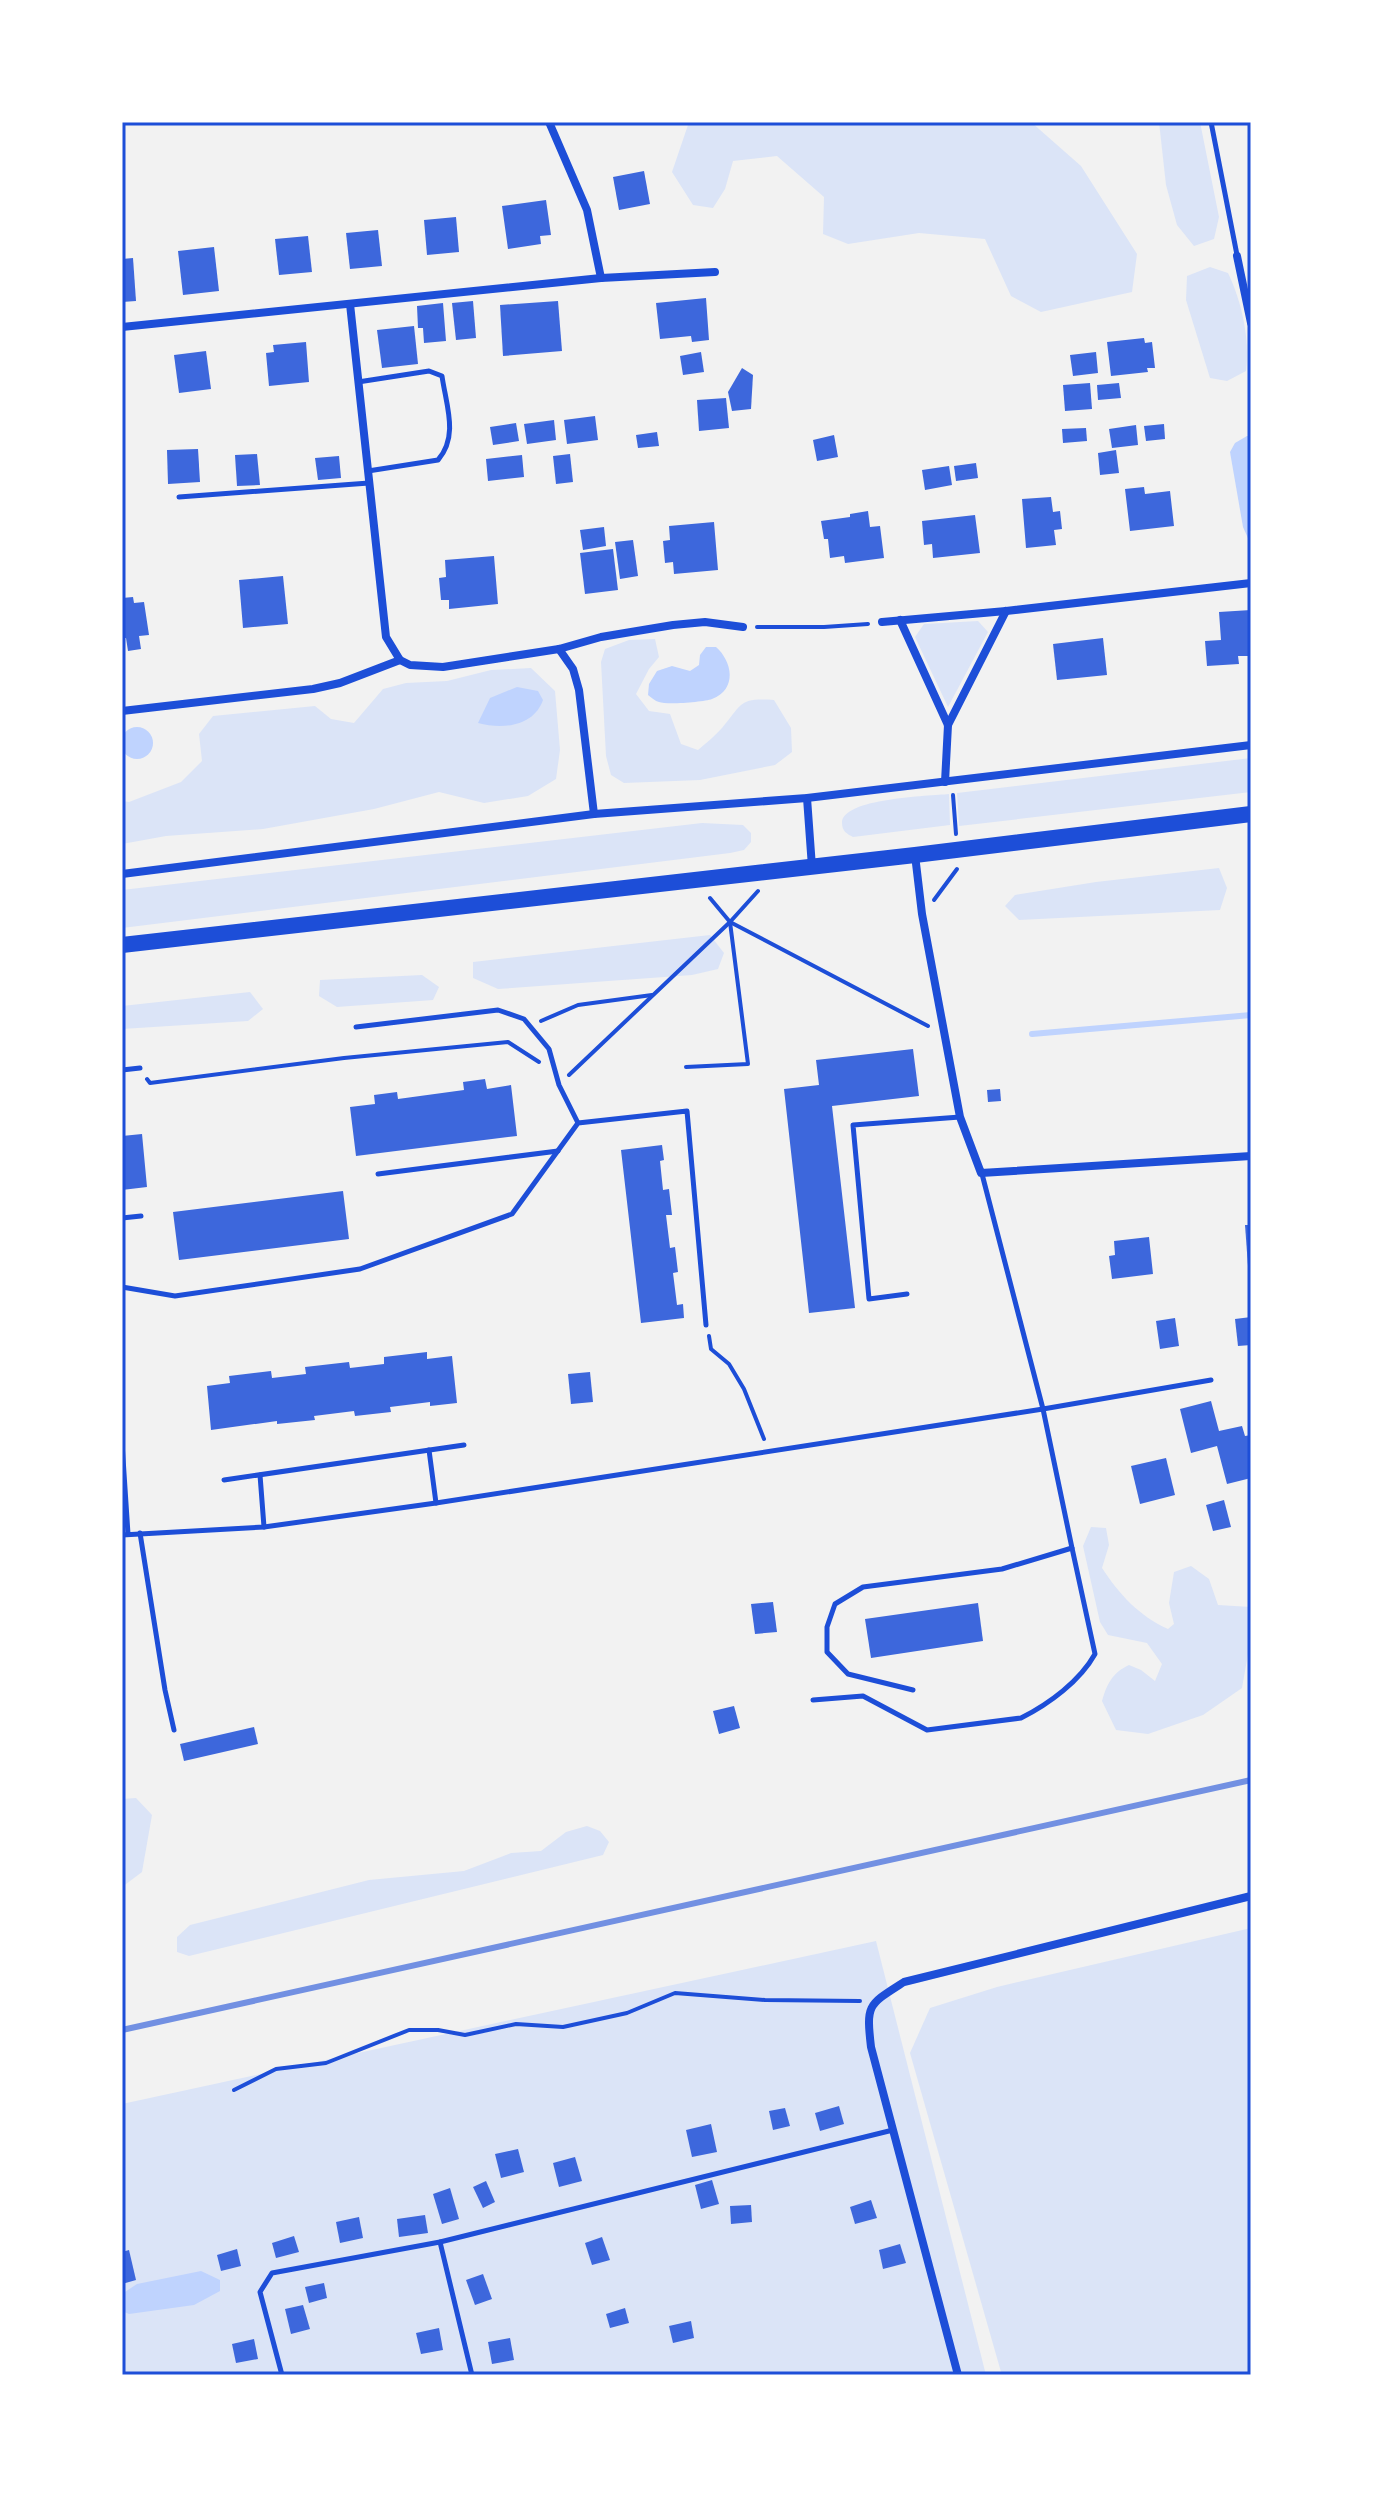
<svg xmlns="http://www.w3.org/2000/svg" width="1373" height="2497" viewBox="0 0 1373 2497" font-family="Overpass,sans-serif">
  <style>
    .green { fill: #dbe4f7 }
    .water { fill: #bfd3fe }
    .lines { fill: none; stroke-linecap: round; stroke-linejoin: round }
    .stream { stroke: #bfd3fe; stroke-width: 6 }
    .building { fill: #3d67dc }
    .path { stroke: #1d4ed8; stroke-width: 4 }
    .service { stroke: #1d4ed8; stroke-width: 5 }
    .minor { stroke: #1d4ed8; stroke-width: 8 }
    .primary { stroke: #1d4ed8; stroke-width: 16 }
    .rail { stroke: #7290e2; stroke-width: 6 }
    .neatline { fill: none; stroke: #1d4ed8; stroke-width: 3 }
  </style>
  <rect width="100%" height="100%" fill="#f2f2f2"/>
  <g class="green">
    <polygon points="689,122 1031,122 1081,166 1137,254 1132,292 1041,312 1011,296 985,239 919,233 848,244 823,234 824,197 777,156 733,161 725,189 713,208 693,205 672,172"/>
    <polygon points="1159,122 1200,122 1219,217 1214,239 1194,246 1177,225 1166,185"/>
    <path d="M1210,267L1228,273C1242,302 1250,340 1246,371L1227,381L1210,378L1186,300L1187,276Z"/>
    <polygon points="978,621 988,632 948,707 915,637 924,624"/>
    <path d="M655,639L659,657L649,669L636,694L649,711L670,714L681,744L698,750C706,743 715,736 722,728C743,703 739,698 774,700L791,728L792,752L775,765L700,780L624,783L611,775L606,756L601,662L605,649L629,640Z"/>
    <polygon points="531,668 555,691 560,750 556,779 528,796 484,803 439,792 374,809 263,829 166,836 122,844 122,801 129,802 181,782 202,761 199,734 213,716 315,706 331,719 354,723 383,689 406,683 447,681 491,670"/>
    <polygon points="1251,758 1251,792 959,826 957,793"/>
    <path d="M949,794L950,825L853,837C847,834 842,831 842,823C842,798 929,796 949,794Z"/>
    <polygon points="702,823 743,825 751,833 751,842 744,850 730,853 122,928 122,890"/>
    <polygon points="1219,868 1227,888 1220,910 1019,920 1005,906 1015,895 1096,882"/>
    <polygon points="710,935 724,953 718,969 692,975 498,989 473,978 473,962"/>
    <polygon points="422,975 439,987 433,1000 337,1007 319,996 320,980"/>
    <polygon points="250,992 263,1009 248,1021 122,1029 122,1006"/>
    <path d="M1091,1527L1106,1528L1109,1545L1102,1568C1119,1594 1139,1616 1168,1629L1174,1624L1169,1603L1174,1572L1191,1566L1209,1579L1218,1605L1251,1607V1653L1248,1654L1242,1688L1203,1715L1148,1734L1116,1730L1102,1701C1107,1684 1112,1673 1129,1665L1141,1670L1155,1681L1162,1664L1147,1643L1108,1635L1100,1622L1083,1546Z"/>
    <polygon points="136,1798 152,1815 142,1872 122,1887 122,1799"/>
    <polygon points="587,1826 600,1831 609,1842 603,1855 189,1956 177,1952 177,1937 190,1925 369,1880 464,1871 511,1853 541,1851 566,1832"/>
    <polygon points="1251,1928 1251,2375 1011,2375 1001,2372 910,2053 930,2008 997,1987"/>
    <polygon points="876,1941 986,2375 122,2375 122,2104"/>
  </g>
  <g class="water">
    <polygon points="1247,436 1251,436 1251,545 1243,527 1230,452 1235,443"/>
    <path d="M706,647H716C732,661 738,689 712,699C704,702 667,705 659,702C655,701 652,698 648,695L649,684L657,671L672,666L690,671L699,665L700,655Z"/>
    <path d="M517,687L538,691L543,700C534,726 503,730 478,723L490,698Z"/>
    <circle cx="137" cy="743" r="16"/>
    <polygon points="201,2271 220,2280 220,2291 194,2305 129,2314 122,2311 122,2294 137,2284"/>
  </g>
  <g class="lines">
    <polyline class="stream" points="1032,1034 1251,1015"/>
  </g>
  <g class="building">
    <polygon points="644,171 650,204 619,210 613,177"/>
    <polygon points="546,200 551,235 540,236 541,244 508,249 502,206"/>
    <polygon points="456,217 459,252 427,255 424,220"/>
    <polygon points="378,230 382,266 350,269 346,233"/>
    <polygon points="308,236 312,272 279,275 275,239"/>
    <polygon points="214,247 219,291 183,295 178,251"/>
    <polygon points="133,258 136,301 122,302 122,259"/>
    <polygon points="706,298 709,340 692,342 691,336 660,339 656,303"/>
    <polygon points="473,301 476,338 456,340 452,303"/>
    <polygon points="558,301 562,351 503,356 500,305"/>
    <polygon points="443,303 446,341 424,343 423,328 418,328 417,306"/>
    <polygon points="414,326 418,364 382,368 377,330"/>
    <polygon points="1144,338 1145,343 1152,342 1155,368 1147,368 1148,372 1111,376 1107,342"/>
    <polygon points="306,342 309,382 269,386 266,353 274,352 273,345"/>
    <polygon points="206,351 211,389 179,393 174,355"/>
    <polygon points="701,352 704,372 683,375 680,356"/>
    <polygon points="1096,352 1098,373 1073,376 1070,355"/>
    <polygon points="742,368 753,375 751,409 732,411 728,392"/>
    <polygon points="1090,383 1092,409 1065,411 1063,385"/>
    <polygon points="1119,383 1121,398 1098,400 1097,385"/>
    <polygon points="726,398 729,428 699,431 697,400"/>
    <polygon points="595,416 598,440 567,444 564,420"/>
    <polygon points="554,420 556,440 527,444 524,424"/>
    <polygon points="516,423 519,441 493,445 490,427"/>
    <polygon points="1164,424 1165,439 1146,441 1144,426"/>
    <polygon points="1136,425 1138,445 1112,448 1109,429"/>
    <polygon points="1086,428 1087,441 1063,443 1062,429"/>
    <polygon points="657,432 659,446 638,448 636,435"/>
    <polygon points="834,435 838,457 817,461 813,440"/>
    <polygon points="198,449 200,482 168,484 167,450"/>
    <polygon points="1116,450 1119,473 1100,475 1098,453"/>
    <polygon points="257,454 260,485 237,486 235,455"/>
    <polygon points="570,454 573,482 556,484 553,456"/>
    <polygon points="522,455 524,477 488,481 486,459"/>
    <polygon points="339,456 341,478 318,480 315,458"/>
    <polygon points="976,463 978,478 956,481 954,466"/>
    <polygon points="949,466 952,485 925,490 922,470"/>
    <polygon points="1144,487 1145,494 1170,491 1174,526 1130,531 1125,489"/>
    <polygon points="1051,497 1053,512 1060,511 1062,529 1054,530 1056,545 1026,548 1022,499"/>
    <polygon points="868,511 870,527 880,526 884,558 845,563 844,556 830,558 828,539 824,539 821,521 850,517 850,514"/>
    <polygon points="975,515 980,553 933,558 932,544 924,545 922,521"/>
    <polygon points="714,522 718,570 674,574 673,562 665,563 663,541 670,540 669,526"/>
    <polygon points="604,527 606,546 583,550 580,530"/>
    <polygon points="633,540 638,576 620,579 615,542"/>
    <polygon points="613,549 618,590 585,594 580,553"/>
    <polygon points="494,556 498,604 449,609 449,600 441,600 439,578 446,577 445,560"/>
    <polygon points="283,576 288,624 243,628 239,580"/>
    <polygon points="133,597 134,603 144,602 149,635 139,636 141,649 128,651 126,638 122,638 122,598"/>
    <polygon points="1251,610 1251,656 1238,656 1239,664 1207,666 1205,641 1221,640 1219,612"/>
    <polygon points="1103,638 1107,675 1057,680 1053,644"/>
    <polygon points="913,1049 919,1096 832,1106 855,1308 809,1313 784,1089 819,1085 816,1060"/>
    <polygon points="485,1079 487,1089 511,1085 517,1136 356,1156 350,1107 375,1104 374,1095 397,1092 398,1099 464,1090 463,1082"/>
    <polygon points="1000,1089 1001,1101 988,1102 987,1090"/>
    <polygon points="142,1134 147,1187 122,1190 122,1136"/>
    <polygon points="662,1145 664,1160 660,1161 663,1190 669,1189 672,1215 666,1215 670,1248 675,1247 678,1272 673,1273 677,1305 683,1304 684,1318 641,1323 621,1150"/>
    <polygon points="343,1191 349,1239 179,1260 173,1212"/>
    <polygon points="1245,1225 1251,1225 1251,1266 1248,1266"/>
    <polygon points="1149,1237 1153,1274 1112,1279 1109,1256 1115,1255 1114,1241"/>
    <polygon points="1251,1317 1251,1345 1238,1346 1235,1319"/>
    <polygon points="1175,1318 1179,1346 1160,1349 1156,1321"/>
    <polygon points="427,1352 427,1359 452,1356 457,1403 430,1406 430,1402 390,1407 391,1412 355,1416 354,1411 314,1416 315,1420 277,1424 277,1421 211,1430 207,1386 230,1383 229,1376 271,1371 272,1378 306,1374 305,1367 349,1362 350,1368 384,1364 384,1357"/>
    <polygon points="590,1372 593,1402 571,1404 568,1374"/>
    <polygon points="1211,1401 1219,1431 1242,1426 1245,1436 1251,1435 1251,1478 1227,1484 1217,1446 1191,1453 1180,1409"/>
    <polygon points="1166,1458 1175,1495 1140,1504 1131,1466"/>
    <polygon points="1224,1500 1231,1527 1213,1531 1206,1505"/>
    <polygon points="773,1602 777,1632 755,1634 751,1604"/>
    <polygon points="978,1603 983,1641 871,1658 865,1619"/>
    <polygon points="734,1706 740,1728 719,1734 713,1711"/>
    <polygon points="254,1727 258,1744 184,1761 180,1744"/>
    <polygon points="839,2106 844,2124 820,2131 815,2113"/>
    <polygon points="785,2108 790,2126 773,2130 769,2111"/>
    <polygon points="711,2124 717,2152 692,2157 686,2130"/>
    <polygon points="518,2149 524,2172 501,2178 495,2154"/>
    <polygon points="575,2157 582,2181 559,2187 553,2163"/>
    <polygon points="712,2180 719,2204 701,2209 695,2185"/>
    <polygon points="486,2181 495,2202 483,2208 473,2187"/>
    <polygon points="450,2188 459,2219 442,2224 433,2194"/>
    <polygon points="871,2200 877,2218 855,2224 850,2207"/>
    <polygon points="751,2205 752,2222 731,2224 730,2206"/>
    <polygon points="425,2215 428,2233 399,2237 397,2219"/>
    <polygon points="359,2217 363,2238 340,2243 336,2222"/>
    <polygon points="294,2236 299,2252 276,2258 272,2243"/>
    <polygon points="602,2237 610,2260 592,2265 585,2243"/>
    <polygon points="900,2244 906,2263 883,2269 879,2250"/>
    <polygon points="237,2249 241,2266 221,2271 217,2255"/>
    <polygon points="129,2250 136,2280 122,2284 122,2252"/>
    <polygon points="483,2274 492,2299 475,2305 466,2280"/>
    <polygon points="324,2283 327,2298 309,2303 305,2287"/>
    <polygon points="303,2305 310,2329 291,2334 285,2309"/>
    <polygon points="625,2308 629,2323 610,2328 606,2314"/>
    <polygon points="691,2321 694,2338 673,2343 669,2326"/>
    <polygon points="439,2328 443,2350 421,2354 416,2333"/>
    <polygon points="510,2338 514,2360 492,2364 488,2342"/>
    <polygon points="254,2339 258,2359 236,2363 232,2344"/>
  </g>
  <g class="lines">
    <g class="path">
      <polyline points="757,627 824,627 868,624"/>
      <polyline points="953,795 956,834"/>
      <polyline points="710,898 730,922 928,1026"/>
      <polyline points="934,900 957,869"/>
      <polyline points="541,1021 578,1005 652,995"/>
      <polyline points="686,1067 748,1064 730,922"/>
      <polyline points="569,1075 730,922 758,891"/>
      <polyline points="147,1079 150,1083 344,1058 508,1042 539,1062"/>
      <polyline points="709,1336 711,1349 729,1364 744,1389 764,1439"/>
      <polyline points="234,2090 276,2069 326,2063 409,2030 438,2030 465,2035 516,2024 563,2027 627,2013 675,1993 765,2000 860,2001"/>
    </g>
    <g class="service">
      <polyline points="1211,122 1237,255"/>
      <path d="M358,382L429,371L442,376C446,405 459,436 438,460L368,471"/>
      <polyline points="179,497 369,483"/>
      <polyline points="356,1027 498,1010 524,1019 549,1049 559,1085 578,1123"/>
      <polyline points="122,1070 140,1068"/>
      <polyline points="378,1174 558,1151"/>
      <polyline points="122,1218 141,1216"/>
      <polyline points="122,1287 175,1296 360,1269 512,1214 578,1123 687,1111 706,1325"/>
      <polyline points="907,1294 869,1299 853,1125 960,1117"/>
      <polyline points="122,1443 128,1534"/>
      <polyline points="429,1450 436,1503"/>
      <polyline points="260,1475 264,1527"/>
      <polyline points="224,1480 464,1445"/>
      <polyline points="140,1533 165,1690 174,1730"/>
      <polyline points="122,1535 264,1527 436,1503 1043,1409 1211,1380"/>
      <polyline points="913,1690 848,1674 827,1652 827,1627 835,1604 863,1587 1002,1569 1072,1548 1043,1409 982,1174"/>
      <path d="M813,1700L863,1696L927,1730L1021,1718C1049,1704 1080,1681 1095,1654L1072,1548"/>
      <polyline points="440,2242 472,2375"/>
      <polyline points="282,2375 260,2292 272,2273 440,2242 893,2130"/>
    </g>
    <g class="minor">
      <polyline points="549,122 587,210 601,278"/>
      <polyline points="1237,256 1251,323"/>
      <polyline points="350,304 386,637 400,660"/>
      <polyline points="122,327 601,278 715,272"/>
      <polyline points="900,620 948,725 945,782"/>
      <polyline points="882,622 1006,611 1251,583"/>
      <polyline points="559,649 573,669 579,690 594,814"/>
      <polyline points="122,711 313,689 340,683 400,660 410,665 443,667 559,649 601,637 673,625 705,622 743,627"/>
      <polyline points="948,725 1006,611"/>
      <polyline points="807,798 812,867"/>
      <polyline points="915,855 922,914 960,1117 981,1173 1251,1156"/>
      <polyline points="122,874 594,814 807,798 1251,745"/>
      <path d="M958,2375L871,2047C866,2004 868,2005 904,1982L1251,1896"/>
    </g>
    <polyline class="primary" points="122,945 915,855 1251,814"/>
    <polyline class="rail" points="122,2030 1251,1780"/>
  </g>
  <rect width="1373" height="2497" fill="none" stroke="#ffffff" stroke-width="248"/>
  <rect x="124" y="124" width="1125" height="2249" class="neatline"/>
</svg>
